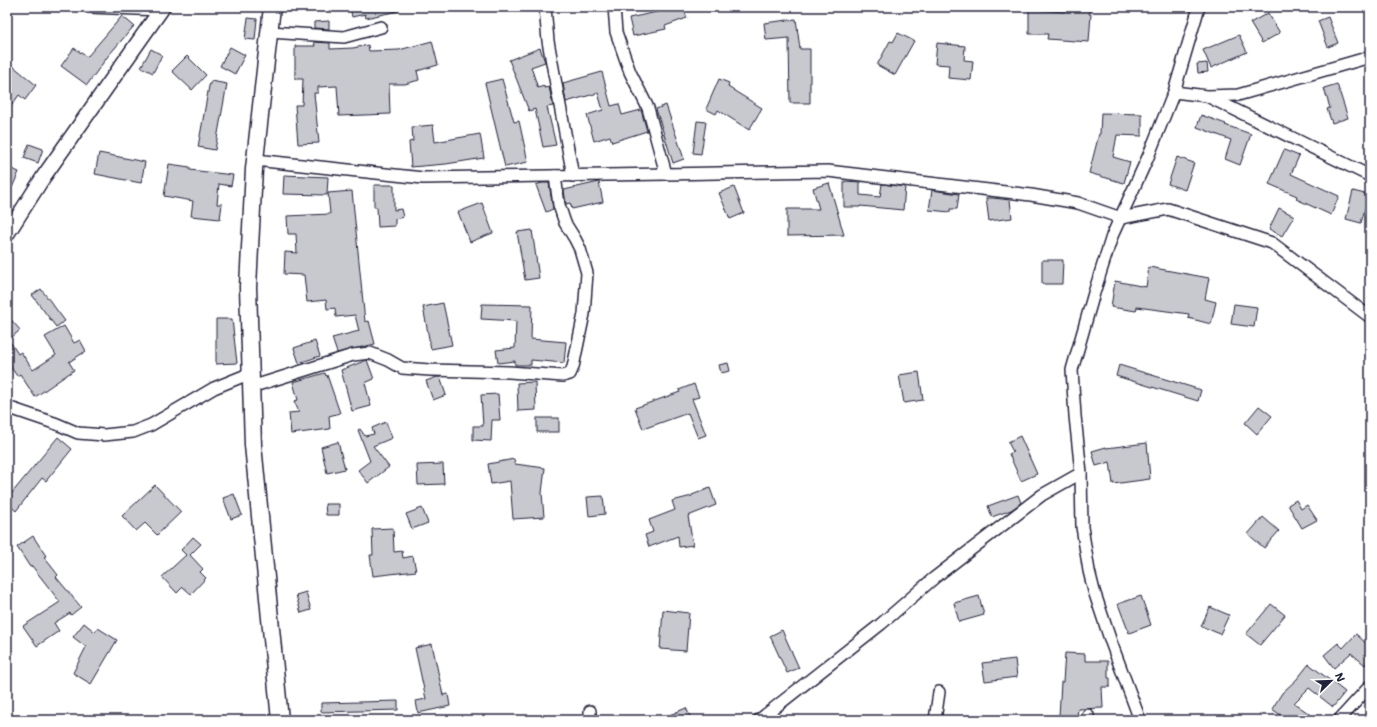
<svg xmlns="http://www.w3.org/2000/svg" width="1377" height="727" viewBox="0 0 1377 727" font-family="'Shantell Sans',sans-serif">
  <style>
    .building { fill: #c8c8cf; stroke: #22223b }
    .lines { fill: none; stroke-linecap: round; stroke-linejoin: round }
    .minor-casing { stroke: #22223b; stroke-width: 14 }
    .tertiary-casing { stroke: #22223b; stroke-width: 17 }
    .secondary-casing { stroke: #22223b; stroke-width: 19 }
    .minor { stroke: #fff; stroke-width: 11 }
    .tertiary { stroke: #fff; stroke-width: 14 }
    .secondary { stroke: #fff; stroke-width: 16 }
  </style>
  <rect width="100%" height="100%" fill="#fff"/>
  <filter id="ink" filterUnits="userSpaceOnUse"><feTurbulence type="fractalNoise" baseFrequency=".025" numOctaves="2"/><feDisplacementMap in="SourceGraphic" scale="8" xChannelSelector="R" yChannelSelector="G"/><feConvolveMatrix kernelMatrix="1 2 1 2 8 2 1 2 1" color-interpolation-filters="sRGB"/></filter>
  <g filter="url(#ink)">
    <g class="building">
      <polygon points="350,7 398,7 398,11 366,18 365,14 352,17"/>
      <polygon points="665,7 683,7 687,18 665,26 666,29 633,36 629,18 666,10"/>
      <polygon points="1029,7 1041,7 1041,10 1064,12 1064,7 1090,7 1089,14 1091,14 1089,42 1047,39 1048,34 1029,34"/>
      <polygon points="1268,13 1280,33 1262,43 1250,23"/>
      <polygon points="122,16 134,26 108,56 87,85 61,66 74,48 87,57"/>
      <polygon points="1328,17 1338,43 1328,47 1318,21"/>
      <polygon points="248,18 257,19 255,40 245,39"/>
      <polygon points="796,19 800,49 810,49 810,103 790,103 789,38 766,40 764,23"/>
      <polygon points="329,21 329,29 314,28 314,22"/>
      <polygon points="898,33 914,41 895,75 877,65 890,41 893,42"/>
      <polygon points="1239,35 1247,52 1211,68 1203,50"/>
      <polygon points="432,41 438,65 417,71 419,80 405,84 389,84 390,114 339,116 337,86 318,87 318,93 314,93 319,143 298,144 295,105 302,105 303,79 295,79 295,46 315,46 314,42 330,43 330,49 353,48 368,45 369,51 399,50"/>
      <polygon points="937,43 965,46 964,60 973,61 971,80 948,78 949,65 935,64"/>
      <polygon points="230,47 245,55 235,74 220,66"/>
      <polygon points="540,48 545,62 531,67 538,88 544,86 544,88 549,87 553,106 547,107 556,145 543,147 535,109 529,111 509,60"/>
      <polygon points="151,49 162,55 153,73 141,67"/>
      <polygon points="187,56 206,75 192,90 172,71"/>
      <polygon points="1207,63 1208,72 1198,73 1197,64"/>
      <polygon points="13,66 36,85 25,100 19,95 7,112 7,73"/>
      <polygon points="602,72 611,106 619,104 622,115 641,110 647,131 612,142 610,136 594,141 587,115 603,110 598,93 566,102 563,83"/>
      <polygon points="502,79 514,122 519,121 528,162 505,167 485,83"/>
      <polygon points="719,79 729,83 728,87 762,108 749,130 718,110 716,114 706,109"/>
      <polygon points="211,81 227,84 215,150 198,147 209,86"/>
      <polygon points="1337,84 1348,118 1332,123 1327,109 1330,108 1324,88"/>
      <polygon points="666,105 684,159 673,163 656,109"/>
      <polygon points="1101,113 1142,114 1142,136 1117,135 1113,157 1130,162 1124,183 1089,173 1099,134 1100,134"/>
      <polygon points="1201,115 1226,124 1225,125 1251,134 1240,165 1225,159 1231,140 1197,127"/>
      <polygon points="697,121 706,122 701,154 693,153"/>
      <polygon points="433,125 435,142 480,134 484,158 446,164 411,167 409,142 413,141 412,127"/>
      <polygon points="29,144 43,149 38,163 24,158"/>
      <polygon points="1284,150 1299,156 1291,174 1339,196 1331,215 1296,199 1297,196 1269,184"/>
      <polygon points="99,153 145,162 141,183 95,174"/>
      <polygon points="1177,157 1194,163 1185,190 1168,184"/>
      <polygon points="169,164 190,167 190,170 233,175 231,186 219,184 217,204 222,204 220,219 191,216 193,201 164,196"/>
      <polygon points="7,167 19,172 7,199"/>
      <polygon points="284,175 328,177 327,195 283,194"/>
      <polygon points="844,181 860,182 860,195 880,197 882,184 905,187 903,210 860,206 860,207 844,207"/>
      <polygon points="599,182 603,202 572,209 570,203 566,204 564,190"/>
      <polygon points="542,183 549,183 553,209 546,212 536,185"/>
      <polygon points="829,183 844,235 787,236 787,209 819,209 813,188"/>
      <polygon points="374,185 394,185 394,210 401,209 403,217 395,219 395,226 378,227 377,207 374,207"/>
      <polygon points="734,187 744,213 730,219 719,193"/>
      <polygon points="932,190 959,194 957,209 950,209 950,212 929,210"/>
      <polygon points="352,191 365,322 369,321 375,344 337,353 332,338 359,331 355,315 336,317 335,308 327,309 326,300 307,302 304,275 284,274 285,252 297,253 296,234 288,234 287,216 330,214 328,193"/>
      <polygon points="1353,191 1369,195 1361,223 1346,219"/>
      <polygon points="986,198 993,198 1010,200 1012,218 989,221"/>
      <polygon points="482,203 493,233 470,242 458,212"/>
      <polygon points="1279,208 1294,216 1282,236 1269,229"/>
      <polygon points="532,230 539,278 525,280 517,232"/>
      <polygon points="1042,260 1063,260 1062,284 1042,284"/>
      <polygon points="1149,267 1209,278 1205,299 1216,302 1211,324 1188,318 1189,314 1137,307 1136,311 1111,307 1115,281 1146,287"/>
      <polygon points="41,289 65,321 56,327 32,295"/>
      <polygon points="443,303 452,345 431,349 423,307"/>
      <polygon points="482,304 532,305 531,339 566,342 564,363 531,360 531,365 515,365 515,361 498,363 496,350 515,348 516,321 481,319"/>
      <polygon points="1234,304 1257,307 1254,327 1231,324"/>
      <polygon points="7,315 20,330 9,340 18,354 21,352 33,370 56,355 45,337 64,326 74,343 80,340 86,351 69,362 74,370 35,397 20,374 17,376 7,362"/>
      <polygon points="216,319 232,319 237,363 216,364"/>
      <polygon points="315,341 320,356 299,363 294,348"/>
      <polygon points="367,360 374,379 365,383 371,406 352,411 341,370"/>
      <polygon points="728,363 730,371 721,373 719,365"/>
      <polygon points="1119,365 1201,390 1198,401 1116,376"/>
      <polygon points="919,372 923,400 904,403 899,375"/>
      <polygon points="325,373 326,376 327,375 340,413 329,416 330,429 291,434 289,413 299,412 294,401 298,400 293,382"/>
      <polygon points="437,377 440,377 446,395 433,400 426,381"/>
      <polygon points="535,382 536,410 518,411 517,383"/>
      <polygon points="694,384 699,397 692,399 706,435 698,438 688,413 643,429 635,408 680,392 679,390"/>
      <polygon points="498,394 500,420 492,420 491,441 473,440 473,426 483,426 481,395"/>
      <polygon points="1259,406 1272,416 1257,434 1245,423"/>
      <rect x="537" y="418" width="22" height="14"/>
      <polygon points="386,422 392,438 373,446 389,467 368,483 358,470 370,461 358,430 360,429 365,436 374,434 372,428"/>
      <polygon points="1020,436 1037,474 1021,481 1009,454 1013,452 1008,442"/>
      <polygon points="58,437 72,449 46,481 42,478 16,511 7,503 7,499"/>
      <polygon points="338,442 345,469 327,473 321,447"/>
      <polygon points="1147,443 1150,479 1113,484 1110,462 1096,466 1092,451 1106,447 1106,448"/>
      <polygon points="514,459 515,464 545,468 542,493 544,517 513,519 510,481 491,484 488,464"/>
      <polygon points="443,464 444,484 418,485 417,465"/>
      <polygon points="155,485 181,512 157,535 145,523 136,531 122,516"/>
      <polygon points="710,488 716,505 688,516 693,545 679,547 678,536 649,547 645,535 653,532 649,520 675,510 672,501 692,496 692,495"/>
      <polygon points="234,494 242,515 231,519 223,498"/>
      <polygon points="1018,495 1021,503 1011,510 992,517 988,506"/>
      <polygon points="603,496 605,514 589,516 587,497"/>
      <polygon points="1296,500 1301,509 1307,505 1317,520 1302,528 1288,505"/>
      <polygon points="325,504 339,504 339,515 326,515"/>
      <polygon points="422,508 428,523 412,529 406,514"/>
      <polygon points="1263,517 1279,531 1264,548 1248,534"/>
      <polygon points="393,528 394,552 402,551 403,558 413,556 416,571 373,576 370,555 373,555 372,529"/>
      <polygon points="33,536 46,556 44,557 58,575 56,577 81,607 71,615 70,613 54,623 59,631 37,646 23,626 60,602 32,566 30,567 17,547"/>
      <polygon points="193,537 201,544 190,555 203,569 200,572 206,578 191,594 183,587 177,593 162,577 186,555 181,550"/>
      <polygon points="306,592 311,610 301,613 296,595"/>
      <polygon points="979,596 984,615 959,622 954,603"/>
      <polygon points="1141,596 1151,625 1129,633 1118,604"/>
      <polygon points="1271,604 1285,615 1260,645 1246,634"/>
      <polygon points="1210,607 1229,615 1220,634 1201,626"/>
      <polygon points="663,610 689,613 686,651 660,649"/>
      <polygon points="84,623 95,632 98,628 117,640 91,684 73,673 86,647 73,637"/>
      <polygon points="782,630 799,668 787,673 770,636"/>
      <polygon points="1356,634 1370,647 1370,659 1365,665 1351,653 1334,668 1324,655 1338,643 1343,648"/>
      <polygon points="432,644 443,695 448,694 450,706 418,713 416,701 426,699 415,648"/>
      <polygon points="1065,653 1085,654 1085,661 1108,661 1108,678 1110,678 1110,687 1102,687 1103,708 1078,709 1077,717 1059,716 1061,682 1063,682"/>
      <polygon points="1015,659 1017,677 985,681 982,663"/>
      <polygon points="1309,664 1345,692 1333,707 1309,688 1294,703 1318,720 1288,720 1272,709 1282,693 1297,679"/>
      <polygon points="398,701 398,710 321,712 321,703"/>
      <polygon points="686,708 692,720 658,720"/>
    </g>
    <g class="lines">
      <g class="minor-casing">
        <g id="minor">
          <polyline points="89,7 160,10"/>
          <polyline points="545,7 548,41 573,176"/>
          <polyline points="270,32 344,37 381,27"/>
          <polyline points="1174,92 1207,96 1238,95 1370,57"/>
          <polyline points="1209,97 1370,176"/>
          <polyline points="255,160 423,178 666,174 648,108 630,72 616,32 614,7"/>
          <polyline points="666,174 828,171 1031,195 1078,203 1121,218 1168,209 1272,243 1370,317"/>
          <polyline points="251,387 353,355 370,353 388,360 402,368 430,370 509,372 563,376 570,374 573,367 584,314 587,273 580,249 575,239 565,223 559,205 555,176"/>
          <polyline points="7,407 57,424 78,433 104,435 133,432 151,425 214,388 251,373"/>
          <polyline points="590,711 590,720"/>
          <polyline points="759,720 881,624 934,578 1042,495 1081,473"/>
          <polyline points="935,720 939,692"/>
          <polyline points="1088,720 1088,715"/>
          <polyline points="1140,720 1111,642 1094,591 1089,571 1082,527 1081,473 1075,416 1072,370 1094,293 1112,236 1148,157 1174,92 1199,7"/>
          <polyline points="1339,720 1370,686"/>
        </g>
      </g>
      <g class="tertiary-casing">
        <polyline id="tertiary" points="7,234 44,176 163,7"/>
      </g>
      <g class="secondary-casing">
        <polyline id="secondary" points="272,7 254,169 248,287 253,445 280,720"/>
      </g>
      <use href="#minor" class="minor"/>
      <use href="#tertiary" class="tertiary"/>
      <use href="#secondary" class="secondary"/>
    </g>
  </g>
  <rect width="1377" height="727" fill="none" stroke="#fff" stroke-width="24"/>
  <rect x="12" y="12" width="1353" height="703" fill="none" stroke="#22223b" stroke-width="1.5" filter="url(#ink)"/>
  <g transform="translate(1331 681) rotate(67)" stroke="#ffffff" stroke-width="3" paint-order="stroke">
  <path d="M0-3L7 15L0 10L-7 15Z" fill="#22223b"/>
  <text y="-6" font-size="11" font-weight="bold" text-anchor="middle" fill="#22223b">N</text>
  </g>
</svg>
